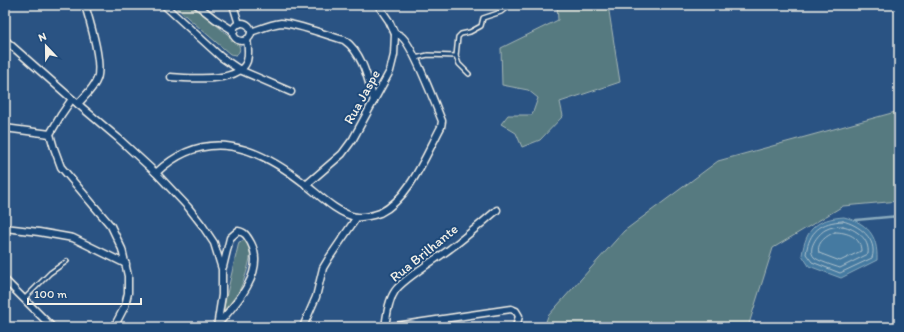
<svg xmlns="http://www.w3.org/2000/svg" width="904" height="332" viewBox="0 0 904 332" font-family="Itim,sans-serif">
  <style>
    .green { fill: #567a80; stroke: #a5b6b4 }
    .water { fill: #447aa1; stroke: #8aaabd }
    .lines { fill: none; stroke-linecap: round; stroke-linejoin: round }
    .shore { stroke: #aec1cc; stroke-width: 1 }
    .stream { stroke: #8aaabd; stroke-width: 2.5 }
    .service-casing { stroke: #f4f1e8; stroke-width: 6 }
    .minor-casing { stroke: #f4f1e8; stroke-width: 9 }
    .service { stroke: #1f4a7a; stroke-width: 3 }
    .minor { stroke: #1f4a7a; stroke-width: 6 }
    .labels { text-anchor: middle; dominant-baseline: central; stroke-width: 4; stroke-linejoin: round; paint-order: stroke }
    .street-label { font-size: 14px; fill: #f4f1e8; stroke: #1f4a7a }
  </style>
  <rect width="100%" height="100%" fill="#2a5383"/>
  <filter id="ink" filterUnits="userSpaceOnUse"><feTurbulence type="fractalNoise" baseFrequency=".025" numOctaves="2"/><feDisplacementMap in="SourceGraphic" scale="8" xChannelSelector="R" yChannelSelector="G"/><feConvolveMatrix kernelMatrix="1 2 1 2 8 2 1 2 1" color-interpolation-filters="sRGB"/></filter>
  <g filter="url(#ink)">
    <g class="green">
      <path d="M173,5H192L238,43C240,49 241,51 236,55L230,54Z"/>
      <polygon points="557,5 608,5 620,82 560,102 563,116 540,140 522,147 516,133 501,124 508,115 532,115 538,98 528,90 502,85 501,48 558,20"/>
      <polygon points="899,111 899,201 843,206 773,248 748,327 544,327 548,316 624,231 718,161"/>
      <path d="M245,240C248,245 251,252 250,258C247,276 236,303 222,315L239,242Z"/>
    </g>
    <path class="water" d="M844,217C867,223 878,235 877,260L841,278L809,266L802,255C806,228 817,219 844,217Z"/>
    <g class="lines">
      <g class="shore">
        <path d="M843,221C859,225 878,239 872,258L840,273L812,262L806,254C809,231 821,222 843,221Z"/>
        <path d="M843,226C856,229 870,239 868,254L840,268C834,266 818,261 814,257C807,249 817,235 825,230C830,227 837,226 843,226Z"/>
        <path d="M835,232C847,232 861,237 861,251L840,261L819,253C816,243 826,236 835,232Z"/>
      </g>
      <polyline class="stream" points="856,220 899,216"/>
      <g class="service-casing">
        <g id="service">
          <polyline points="456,56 458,37 461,34 470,32 481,26 483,18 501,12 510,5"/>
          <polyline points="415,58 428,55 456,56 459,64 469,74"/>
          <polyline points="24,299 50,273 67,261"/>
        </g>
      </g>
      <g class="minor-casing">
        <g id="minor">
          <polyline points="164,5 221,57 240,70 291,92"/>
          <polyline points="197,5 215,19 234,31"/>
          <polyline points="233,5 239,24"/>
          <circle cx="242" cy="32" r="9"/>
          <path d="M251,32C260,29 271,24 281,23C296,23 328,36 344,40C363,53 368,80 374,101"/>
          <polyline points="5,40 72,99 118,138 156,173 188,207 202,225 214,243 222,269 222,295 217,327"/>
          <path d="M171,77C190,78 239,84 247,61C249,54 248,46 247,39"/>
          <polyline points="72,99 61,115 50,134 54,148 61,167 111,226 122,249 128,276 128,293 125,306 114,327"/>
          <path d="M78,104C84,97 94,88 97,79C103,63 90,22 85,5"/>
          <polyline points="5,128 50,134"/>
          <path d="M156,173C206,126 257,146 305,184C319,195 338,214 356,217C363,218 374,215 380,213C409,199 426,155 441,127L442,121C435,104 413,45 401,36C400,35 396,34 395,34"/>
          <polyline points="306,185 342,154 353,139 390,71 394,55 395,34 389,21 378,5"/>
          <polyline points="5,228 39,232 73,238 126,264"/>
          <polyline points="5,280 52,327"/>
          <path d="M218,324C236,304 266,272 251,243C247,236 245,232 238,231L230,238L223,267"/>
          <polyline points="303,327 316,297 323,268 329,258 357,217"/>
          <path d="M385,327C387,315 388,301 395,291C404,278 437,259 451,248C467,236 482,223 497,210"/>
          <polyline points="389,327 511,309 516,311 519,316 516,327"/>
        </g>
      </g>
      <use href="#service" class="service"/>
      <use href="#minor" class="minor"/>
    </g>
  </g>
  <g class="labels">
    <g class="street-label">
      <text transform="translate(362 97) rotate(-61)">Rua Jaspe</text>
      <text transform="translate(424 253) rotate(-39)">Rua Brilhante</text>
    </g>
  </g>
  <rect width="904" height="332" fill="none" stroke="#1f4a7a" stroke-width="20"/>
  <rect x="10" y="10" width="884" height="312" fill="none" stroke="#f4f1e8" stroke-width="1.5" filter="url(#ink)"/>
  <g transform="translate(46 46) rotate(338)" stroke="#1f4a7a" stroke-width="3" paint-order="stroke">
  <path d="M0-3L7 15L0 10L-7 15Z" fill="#f4f1e8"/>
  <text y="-6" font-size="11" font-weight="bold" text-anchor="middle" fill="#f4f1e8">N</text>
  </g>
  <path d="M28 298v6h113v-6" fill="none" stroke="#f4f1e8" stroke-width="2"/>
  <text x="34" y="298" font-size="12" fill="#f4f1e8" stroke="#1f4a7a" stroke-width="3" paint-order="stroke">100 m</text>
</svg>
